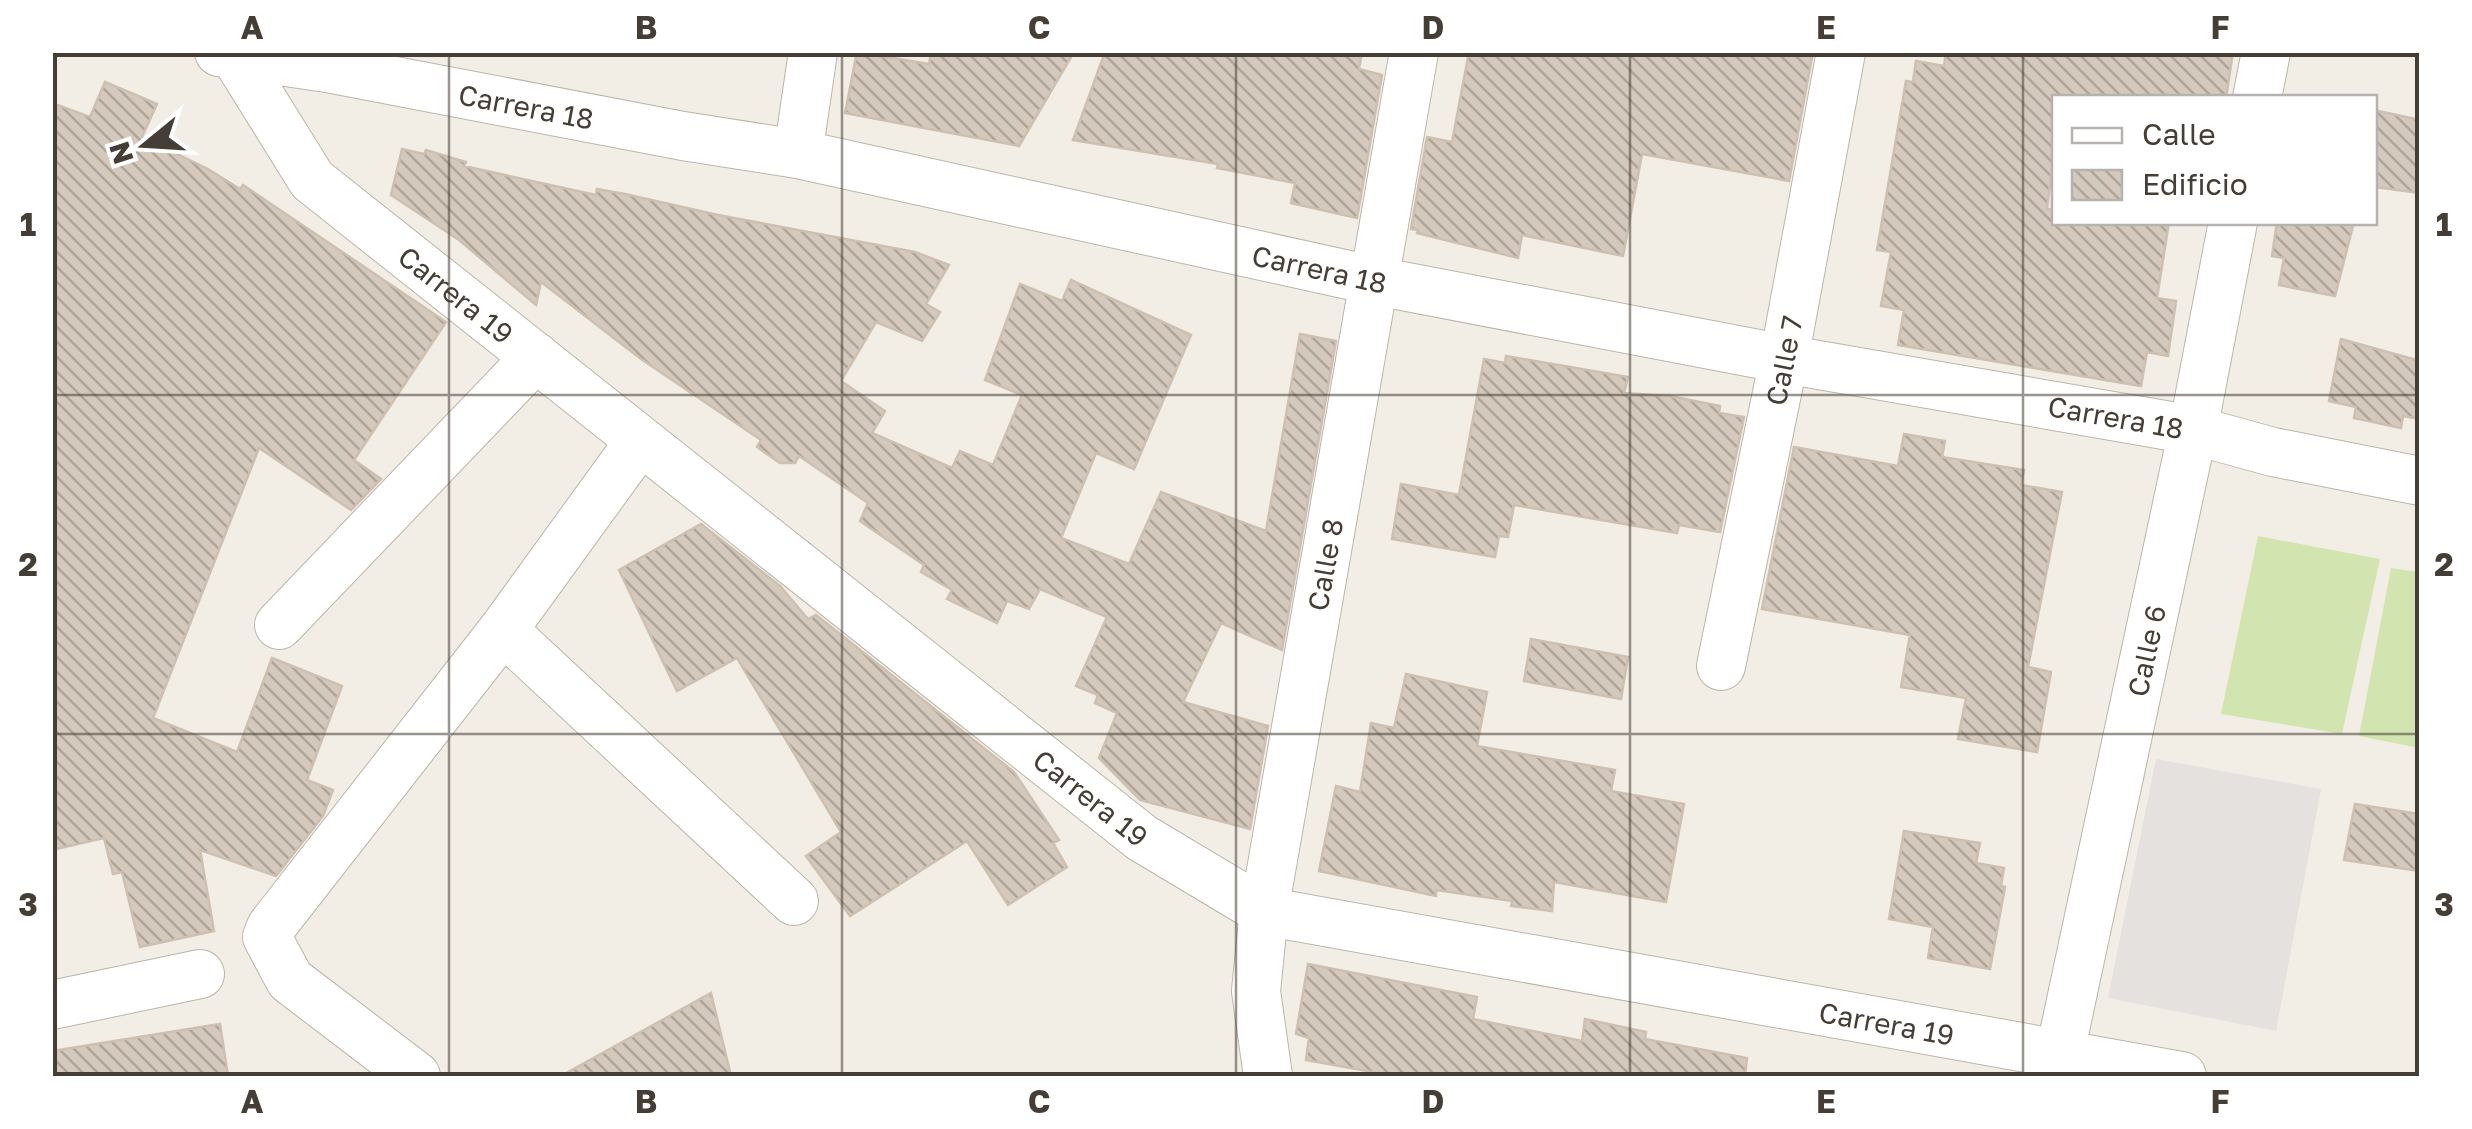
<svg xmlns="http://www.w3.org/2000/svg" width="2472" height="1129" viewBox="0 0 2472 1129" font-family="'Golos Text',sans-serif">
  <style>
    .pitch { fill: #d2e5b0 }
    .parking { fill: #e4e1de }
    .building { fill: url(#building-back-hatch); stroke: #cec0b0; stroke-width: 2.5 }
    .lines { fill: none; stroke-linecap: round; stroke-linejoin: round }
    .minor-casing { stroke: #bdb5a9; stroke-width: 50 }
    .minor { stroke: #fff; stroke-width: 48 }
    .grid { fill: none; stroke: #453e36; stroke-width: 2.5; stroke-opacity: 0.55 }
    .labels { text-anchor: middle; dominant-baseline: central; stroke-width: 9; stroke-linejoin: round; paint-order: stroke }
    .street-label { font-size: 28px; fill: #453e36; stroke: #fff }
    .neatline { fill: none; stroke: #453e36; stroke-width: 4 }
    .grid-label { font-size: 32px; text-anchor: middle; font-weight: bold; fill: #453e36 }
  </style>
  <defs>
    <pattern id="building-back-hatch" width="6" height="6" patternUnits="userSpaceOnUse" patternTransform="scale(2.5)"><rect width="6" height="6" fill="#d4c9bc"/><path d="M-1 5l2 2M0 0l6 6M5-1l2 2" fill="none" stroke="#aea59a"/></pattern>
  </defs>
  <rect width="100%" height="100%" fill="#f2eee6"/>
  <g class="pitch">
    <polygon points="2258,536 2380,559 2342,734 2221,714"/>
    <polygon points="2391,568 2419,572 2419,748 2359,736"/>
  </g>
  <polygon class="parking" points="2156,759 2321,789 2276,1031 2108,998"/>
  <g class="building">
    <polygon points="857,52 929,64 931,52 1074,52 1019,146 845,113"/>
    <polygon points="1105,52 1362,52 1359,69 1382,75 1357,218 1291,203 1295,183 1217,168 1218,164 1073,140"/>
    <polygon points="1469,52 1813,52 1789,181 1642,154 1623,256 1522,235 1518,258 1417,233 1418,230 1411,229 1427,137 1452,142"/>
    <polygon points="1946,52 2233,52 2226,98 2054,98 2054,152 2047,209 2054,210 2054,222 2169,222 2157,298 2176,301 2168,356 2147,352 2141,386 1898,345 1904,310 1881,306 1891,252 1877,250 1906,81 1913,82 1916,61 1944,66"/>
    <polygon points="105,82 157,104 142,137 208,169 240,189 243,185 446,322 354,460 381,479 351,510 259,448 153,718 237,752 272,658 342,686 307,780 333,790 323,816 276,876 200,850 214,931 140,947 122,872 113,874 104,838 52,850 52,103 90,117"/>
    <polygon points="2374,110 2420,120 2420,193 2374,187"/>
    <polygon points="402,149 424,154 426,150 466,162 464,166 596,195 597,189 625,194 718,215 915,252 949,265 926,304 940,312 922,341 876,322 841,381 885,411 872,433 952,468 960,451 993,465 1022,395 985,380 1020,284 1062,301 1071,280 1191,335 1134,469 1096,453 1061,538 1129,564 1161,492 1266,531 1300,334 1336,341 1282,650 1221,623 1183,702 1268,726 1250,829 1140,800 1099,758 1117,713 1095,703 1098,695 1076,686 1107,617 1040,589 1029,609 1007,601 997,623 947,599 952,590 921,572 924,565 860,521 868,503 799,456 795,463 780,463 757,447 761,440 641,359 541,282 536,305 459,240 391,195"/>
    <polygon points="2277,222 2354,222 2335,296 2279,285 2284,258 2272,256"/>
    <polygon points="2341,339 2420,361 2420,419 2403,416 2401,428 2354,418 2356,407 2329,401"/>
    <polygon points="1506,356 1628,377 1624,393 1670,396 1720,406 1719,413 1744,417 1720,532 1679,525 1677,533 1514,505 1508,537 1499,536 1495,557 1392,539 1401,484 1459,495 1484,359 1505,363"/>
    <polygon points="1904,434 1945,441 1942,457 2024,470 2021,485 2062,492 2028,667 2051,672 2037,752 1958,739 1966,698 1901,687 1910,635 1762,609 1794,447 1898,466"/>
    <polygon points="701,524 780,586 808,619 816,615 1014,772 1059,840 1053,843 1067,867 1008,905 967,841 850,916 806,856 841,832 737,658 677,691 619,570"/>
    <polygon points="1531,639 1628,657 1621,699 1524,681"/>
    <polygon points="1406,674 1487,692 1477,746 1615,770 1611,791 1684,804 1666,902 1554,882 1552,911 1511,906 1512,901 1436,890 1436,896 1319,871 1336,786 1360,792 1371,723 1394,728"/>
    <polygon points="2355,804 2420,814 2420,871 2344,860"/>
    <polygon points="1904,831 1980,843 1976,863 2004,868 2001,886 2005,887 1990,969 1928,958 1933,927 1889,919"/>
    <polygon points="1308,964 1477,997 1473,1019 1582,1041 1585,1019 1646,1032 1645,1039 1747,1058 1745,1076 1395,1076 1306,1060 1309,1038 1296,1034"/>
    <polygon points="711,993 731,1076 561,1076"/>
    <polygon points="220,1024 228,1076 52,1076 52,1051"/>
  </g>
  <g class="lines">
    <g class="minor-casing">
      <g id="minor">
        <path id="s1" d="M219,52L327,68L683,136L798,154L1376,281L1784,359L2193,430L2273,452L2420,481"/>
        <path id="s2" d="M235,56L312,180L1142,838L1264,911L2182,1076"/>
        <polyline points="2257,98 2266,52"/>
        <polyline points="798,154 813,52"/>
        <polyline points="279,625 536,357"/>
        <polyline points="503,630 794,901"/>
        <path id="s3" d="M1721,666L1784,359L1841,52"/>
        <polyline points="52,1005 200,974"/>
        <polyline points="416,1076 290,980 267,937 271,927 503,630 640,441"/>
        <path id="s4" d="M1268,1076L1256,991L1264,911L1414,52"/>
        <path id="s5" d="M2055,1076L2193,430L2233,222"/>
      </g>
    </g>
    <use href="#minor" class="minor"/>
  </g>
  <path class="grid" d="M449,52V1076M842,52V1076M1236,52V1076M1630,52V1076M2023,52V1076M52,395H2420M52,734H2420"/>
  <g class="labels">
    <g class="street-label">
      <text stroke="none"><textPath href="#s1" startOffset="312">Carrera 18</textPath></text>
      <text stroke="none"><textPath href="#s1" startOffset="1122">Carrera 18</textPath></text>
      <text stroke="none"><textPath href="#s2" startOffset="330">Carrera 19</textPath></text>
      <text stroke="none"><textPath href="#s3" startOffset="312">Calle 7</textPath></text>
      <text stroke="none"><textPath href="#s1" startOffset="1932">Carrera 18</textPath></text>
      <text stroke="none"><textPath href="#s4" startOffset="518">Calle 8</textPath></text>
      <text stroke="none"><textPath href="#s5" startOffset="435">Calle 6</textPath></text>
      <text stroke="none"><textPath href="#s2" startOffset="1140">Carrera 19</textPath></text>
      <text stroke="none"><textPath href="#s2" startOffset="1980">Carrera 19</textPath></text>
    </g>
  </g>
  <rect width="2472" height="1129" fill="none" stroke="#ffffff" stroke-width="110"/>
  <rect x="2052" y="95" width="325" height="130" fill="#ffffff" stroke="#b5b2af" stroke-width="2.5"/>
  <rect x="2072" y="128" width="50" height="15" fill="#ffffff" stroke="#b5b2af" stroke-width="2.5"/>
  <text x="2142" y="145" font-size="30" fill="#453e36">Calle</text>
  <rect x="2072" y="170" width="50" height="30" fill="url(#building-back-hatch)" stroke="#b5b2af" stroke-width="2.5"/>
  <text x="2142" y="195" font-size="30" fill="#453e36">Edificio</text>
  <g transform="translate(145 145) rotate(252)" stroke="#ffffff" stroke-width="8" paint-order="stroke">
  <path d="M0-8L18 38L0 25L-18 38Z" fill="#453e36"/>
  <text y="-15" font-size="28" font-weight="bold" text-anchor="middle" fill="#453e36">N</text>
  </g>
  <rect x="55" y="55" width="2362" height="1019" class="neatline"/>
  <g class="grid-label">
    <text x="252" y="39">A</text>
    <text x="646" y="39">B</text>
    <text x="1039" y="39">C</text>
    <text x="1433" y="39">D</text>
    <text x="1826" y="39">E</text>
    <text x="2220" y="39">F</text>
    <text x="28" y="236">1</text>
    <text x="2444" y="236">1</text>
    <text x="28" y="576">2</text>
    <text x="2444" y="576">2</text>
    <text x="28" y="916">3</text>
    <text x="2444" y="916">3</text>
    <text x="252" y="1113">A</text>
    <text x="646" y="1113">B</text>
    <text x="1039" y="1113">C</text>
    <text x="1433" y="1113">D</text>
    <text x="1826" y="1113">E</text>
    <text x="2220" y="1113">F</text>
  </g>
</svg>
